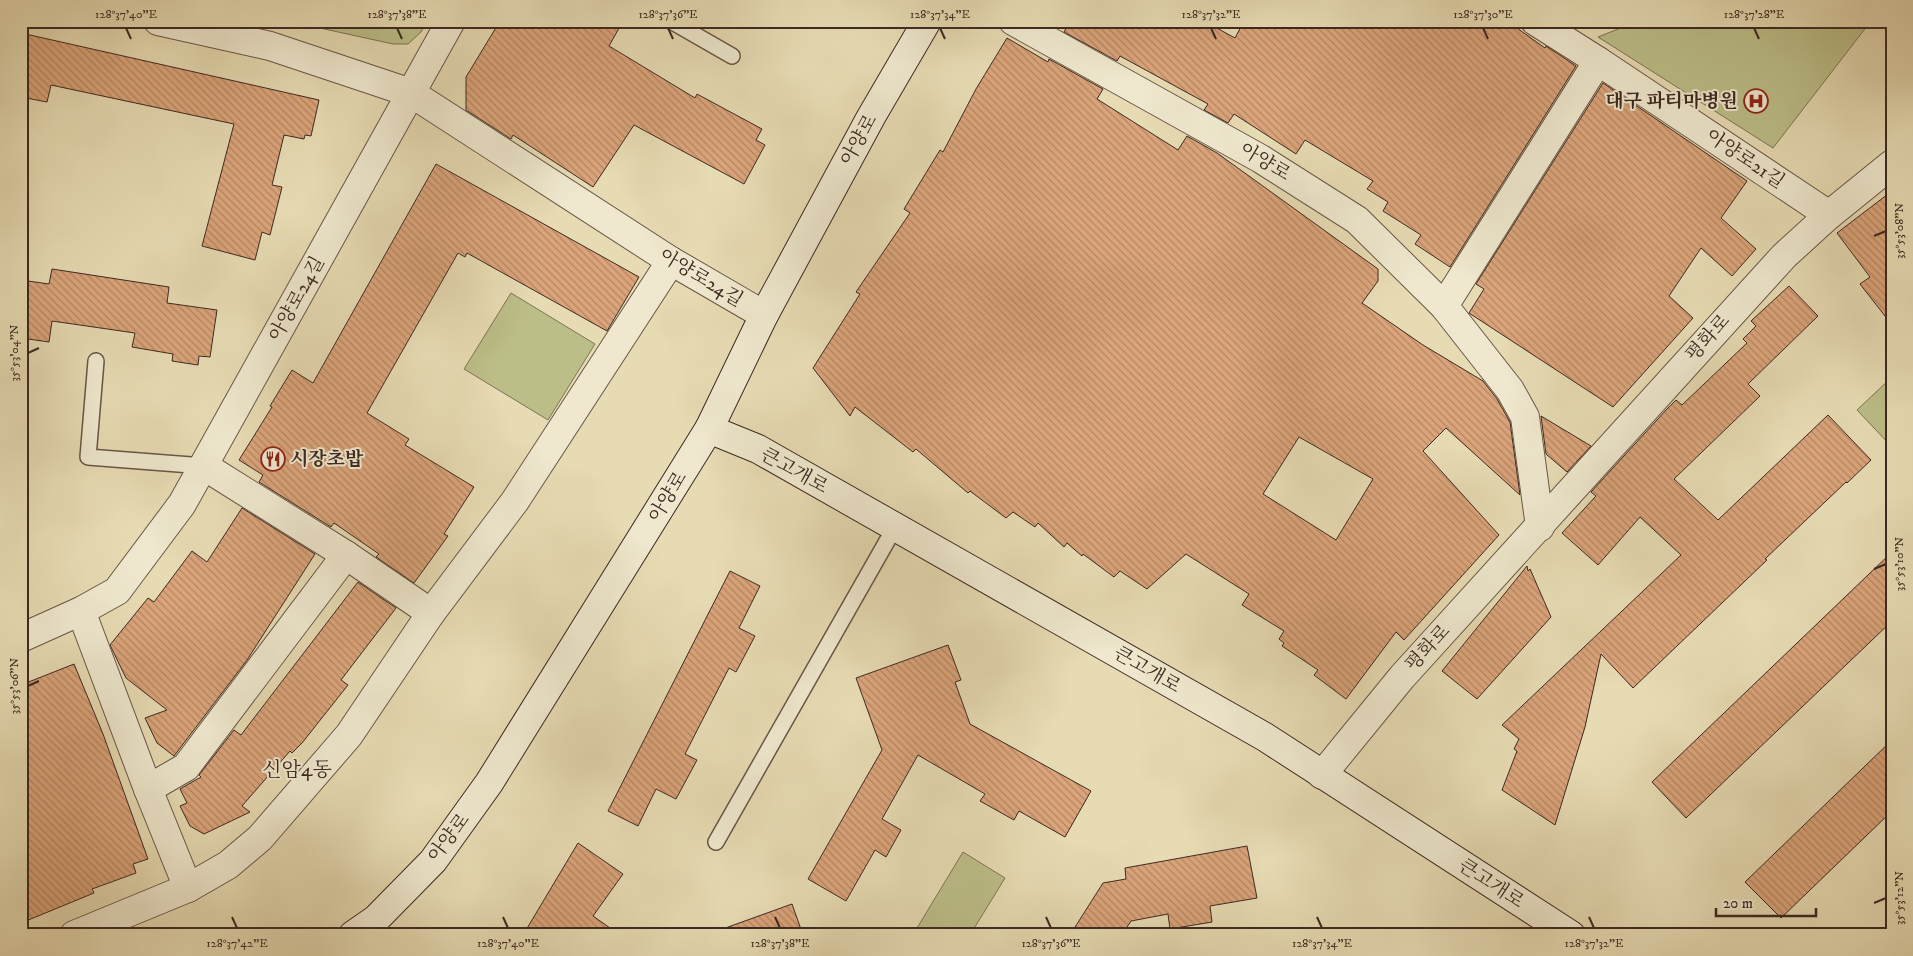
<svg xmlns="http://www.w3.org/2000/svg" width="1913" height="956" viewBox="0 0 1913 956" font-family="'IM FELL DW Pica','Noto Serif KR',serif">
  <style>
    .green { fill: #bcbe88; stroke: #7c7455 }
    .building { fill: url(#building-back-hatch); stroke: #3d2922; fill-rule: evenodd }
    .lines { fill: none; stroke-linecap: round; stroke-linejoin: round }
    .lane-casing { stroke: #685646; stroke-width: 18 }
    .street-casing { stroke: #685646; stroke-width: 30 }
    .secondary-casing { stroke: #3d2922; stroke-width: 30 }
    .lane { stroke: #efe8ce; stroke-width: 15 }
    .street { stroke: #efe8ce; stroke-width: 28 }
    .secondary { stroke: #efe8ce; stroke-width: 28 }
    .ticks { fill: none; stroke: #3d2922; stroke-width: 2 }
    .labels { text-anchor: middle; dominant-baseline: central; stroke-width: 4; stroke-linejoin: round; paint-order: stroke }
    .poi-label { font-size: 19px; font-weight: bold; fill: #3d2922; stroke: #efe8ce; text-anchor: end }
    .street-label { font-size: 19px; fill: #3d2922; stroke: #efe8ce }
    .neighbourhood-label { font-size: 20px; fill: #3d2922; stroke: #efe8ce }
    .neatline { fill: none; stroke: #3d2922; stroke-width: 2 }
    .ticks-label { font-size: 12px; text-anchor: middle; fill: #3d2922 }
  </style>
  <defs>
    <pattern id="building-back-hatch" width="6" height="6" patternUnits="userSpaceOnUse" patternTransform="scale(1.25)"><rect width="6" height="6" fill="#dba47a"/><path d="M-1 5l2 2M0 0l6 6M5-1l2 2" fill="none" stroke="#b38664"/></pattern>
  </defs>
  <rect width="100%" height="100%" fill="#e7dbb3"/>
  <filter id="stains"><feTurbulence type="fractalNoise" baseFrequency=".004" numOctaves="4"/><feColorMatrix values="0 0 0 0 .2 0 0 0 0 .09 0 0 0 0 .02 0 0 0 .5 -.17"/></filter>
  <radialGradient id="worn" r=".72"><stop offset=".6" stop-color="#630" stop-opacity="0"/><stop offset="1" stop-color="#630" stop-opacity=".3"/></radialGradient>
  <g class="green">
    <polygon points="288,21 427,21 421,32 408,44 393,44"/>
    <polygon points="1638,21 1871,21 1773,148 1598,37"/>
    <polygon points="511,293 595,344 548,420 464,369"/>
    <polygon points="1892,377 1892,447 1857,410"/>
    <polygon points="963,852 1005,878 970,935 916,935 914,933"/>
  </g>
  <g class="building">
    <polygon points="500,21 623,21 609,46 695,98 697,94 762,129 756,140 765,145 744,184 634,125 593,187 513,135 511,139 466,110 466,77"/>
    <polygon points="1070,21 1204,21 1235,38 1244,21 1507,21 1545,48 1546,46 1576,66 1450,267 1415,244 1421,235 1383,211 1388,202 1367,189 1373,181 1305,140 1296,154 1234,114 1228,123 1204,110 1208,104 1120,56 1117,61 1064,32"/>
    <polygon points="21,33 319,100 311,136 305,135 304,139 284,135 272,185 282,187 270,235 262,232 255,260 202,246 234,124 51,85 47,102 21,97"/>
    <path d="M1007,38L1048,62L1049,59L1103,89L1097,99L1178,150L1187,136L1217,153L1378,269V281L1362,303L1423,345L1483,381L1497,399L1510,422L1520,495L1446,428L1423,451L1499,535L1404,640L1396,632L1346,699L1314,675L1318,670L1282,646L1284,643L1279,639L1284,631L1242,605L1249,594L1186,554L1147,589L1120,571L1114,577L1083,554L1082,556L1067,543L1064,547L1038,523L1035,527L1013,512L1006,518L970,491L968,493L916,449L913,452L855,407L850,416L813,368L860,294L856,292L910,213L904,209L940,150L943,152L976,89ZM1299,437L1373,479L1336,540L1263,494Z"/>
    <polygon points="1603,83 1747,181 1721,218 1756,249 1732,276 1701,248 1669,296 1693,318 1613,407 1469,313 1484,289 1476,284"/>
    <polygon points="436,164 639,277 607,331 467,253 465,257 458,253 367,413 409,439 405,445 474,487 444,534 448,536 414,583 376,557 379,554 334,523 331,527 259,482 263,475 239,460 272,407 270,406 292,370 313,383"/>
    <polygon points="1892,191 1892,325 1860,284 1870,277 1837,233"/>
    <polygon points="52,269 169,287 167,303 217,310 210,357 199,356 198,365 172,361 173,354 132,347 135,333 52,321 49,342 21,338 21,280 49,284"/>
    <polygon points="1789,286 1818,316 1748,384 1760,396 1674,479 1718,520 1828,415 1871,460 1847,483 1846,482 1765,559 1767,560 1633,688 1601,654 1585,727 1555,825 1502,790 1517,751 1514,749 1519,739 1502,725 1681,555 1640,517 1598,565 1562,533 1596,496 1591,492 1667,409 1676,400 1682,405 1747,343 1743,339 1756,326 1751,321"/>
    <polygon points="1541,416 1591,446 1567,472 1546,454"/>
    <polygon points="242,508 315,554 247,660 174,756 157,743 145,718 167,710 126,678 110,645 148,598 154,602 192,551 207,562"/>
    <polygon points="1892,552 1892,621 1686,818 1652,782"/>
    <polygon points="1527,566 1528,571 1530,569 1551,617 1477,699 1442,671"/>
    <polygon points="730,571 760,586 739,628 755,636 736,672 729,668 685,754 697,760 676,799 656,789 638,826 608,811"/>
    <polygon points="358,582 396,608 341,680 348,685 302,743 292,753 290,751 242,806 250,812 204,834 190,826 180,806 187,803 180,789 201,777 199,775 234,730 241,735"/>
    <polygon points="948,645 961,680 955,682 970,724 1091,791 1065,837 1019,811 1014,820 980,801 985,794 918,755 882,819 901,830 886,857 875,850 846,901 808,879 882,750 856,678"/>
    <polygon points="74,664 103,734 148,859 133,864 136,873 92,889 94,893 21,923 21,685"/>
    <polygon points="1892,740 1892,811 1781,918 1745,882"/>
    <polygon points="578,843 623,874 593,916 620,935 523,935"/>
    <polygon points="1247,846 1257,898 1210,906 1212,922 1170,929 1168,914 1131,921 1122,935 1070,935 1103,883 1126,879 1125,868"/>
    <polygon points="792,904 803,935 717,935 717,931"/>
  </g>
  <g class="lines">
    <g class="lane-casing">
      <g id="lane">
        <polyline points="671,21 732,56"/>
        <polyline points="96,361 88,457 204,466"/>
        <polyline points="716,842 895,527"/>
      </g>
    </g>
    <g class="street-casing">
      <g id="street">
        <polyline points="158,21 270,46 411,93 671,261 764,315"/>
        <polyline points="1013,21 1261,159 1357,220 1444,306 1510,390 1525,417 1540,527"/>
        <polyline points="1535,21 1598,61 1829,215"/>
        <polyline points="1444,306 1598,61"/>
        <polyline points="204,466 346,555 431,613"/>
        <polyline points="81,611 148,789 188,888"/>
        <polyline points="21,638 81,611 117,591 182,504 451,21"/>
        <polyline points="1322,775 1402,677 1784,256 1829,215 1892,164"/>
        <polyline points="148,789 186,767 346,555"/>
        <polyline points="74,935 188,888 228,865 260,838 349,735 431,613 515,501 671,261"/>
      </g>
    </g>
    <g class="secondary-casing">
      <g id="secondary">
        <polyline points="709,429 758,449 1265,737 1571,935"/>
        <polyline points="353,935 376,919 433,861 489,783 709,429 764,315 871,117 927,21"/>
      </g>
    </g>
    <use href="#lane" class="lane"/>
    <use href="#street" class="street"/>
    <use href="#secondary" class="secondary"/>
  </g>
  <path class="ticks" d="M126,28L131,39M397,28L402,39M668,28L673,39M940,28L945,39M1211,28L1216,39M1483,28L1488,39M1754,28L1759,39M1874,236L1886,231M28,353L39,348M1874,569L1886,564M28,686L39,681M1874,903L1886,898M232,917L237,928M503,917L508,928M775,917L780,928M1046,917L1051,928M1317,917L1322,928M1589,917L1594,928"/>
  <defs>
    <g id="hospital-ring" transform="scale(1.25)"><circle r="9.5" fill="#efe8ce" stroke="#8f2418" stroke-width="1.5"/><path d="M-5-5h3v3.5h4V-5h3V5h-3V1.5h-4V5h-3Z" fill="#8f2418"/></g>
    <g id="restaurant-ring" transform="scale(1.25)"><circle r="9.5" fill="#efe8ce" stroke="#8f2418" stroke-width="1.5"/><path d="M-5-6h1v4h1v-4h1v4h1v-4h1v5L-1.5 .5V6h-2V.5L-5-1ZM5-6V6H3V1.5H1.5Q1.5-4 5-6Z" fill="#8f2418"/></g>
  </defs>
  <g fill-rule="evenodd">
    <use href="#hospital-ring" x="1756" y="101"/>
    <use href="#restaurant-ring" x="273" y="459"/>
  </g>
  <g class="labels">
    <g class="poi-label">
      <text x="1738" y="101">대구 파티마병원</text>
      <text x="290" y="459" text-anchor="start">시장초밥</text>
    </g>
    <g class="street-label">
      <text transform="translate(859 140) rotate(-61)">아양로</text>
      <text transform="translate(1745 159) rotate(34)">아양로21길</text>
      <text transform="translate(1265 162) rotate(31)">아양로</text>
      <text transform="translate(701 278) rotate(31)">아양로24길</text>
      <text transform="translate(297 299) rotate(-61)">아양로24길</text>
      <text transform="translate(1708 338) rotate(-48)">평화로</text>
      <text transform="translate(794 471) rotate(29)">큰고개로</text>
      <text transform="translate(668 497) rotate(-59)">아양로</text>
      <text transform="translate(1428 648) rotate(-47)">평화로</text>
      <text transform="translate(1147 670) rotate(30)">큰고개로</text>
      <text transform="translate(449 838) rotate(-53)">아양로</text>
      <text transform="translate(1491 884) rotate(33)">큰고개로</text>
    </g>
    <g class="neighbourhood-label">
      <text x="297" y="770">신암4동</text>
    </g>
  </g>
  <rect width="1913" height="956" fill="none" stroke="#e7dbb3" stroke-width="55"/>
  <path d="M1716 908v8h100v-8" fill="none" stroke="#3d2922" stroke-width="2.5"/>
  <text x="1723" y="908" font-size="15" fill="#3d2922" stroke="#efe8ce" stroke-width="4" paint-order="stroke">20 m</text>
  <rect x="28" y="28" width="1858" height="900" class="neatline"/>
  <g class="ticks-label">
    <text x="126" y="18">128°37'40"E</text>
    <text x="397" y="18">128°37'38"E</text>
    <text x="668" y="18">128°37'36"E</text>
    <text x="940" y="18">128°37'34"E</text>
    <text x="1211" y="18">128°37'32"E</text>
    <text x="1483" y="18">128°37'30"E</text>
    <text x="1754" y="18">128°37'28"E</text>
    <text transform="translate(1899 231) rotate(-90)" y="4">35°53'08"N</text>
    <text transform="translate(14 353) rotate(-90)" y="4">35°53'04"N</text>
    <text transform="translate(1899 564) rotate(-90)" y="4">35°53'10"N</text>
    <text transform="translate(14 686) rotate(-90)" y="4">35°53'06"N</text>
    <text transform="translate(1899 898) rotate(-90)" y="4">35°53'12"N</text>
    <text x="237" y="947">128°37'42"E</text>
    <text x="508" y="947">128°37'40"E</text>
    <text x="780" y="947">128°37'38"E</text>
    <text x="1051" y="947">128°37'36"E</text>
    <text x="1322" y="947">128°37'34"E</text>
    <text x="1594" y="947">128°37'32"E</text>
  </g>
  <rect width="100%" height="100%" filter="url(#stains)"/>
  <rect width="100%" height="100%" fill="url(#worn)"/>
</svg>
